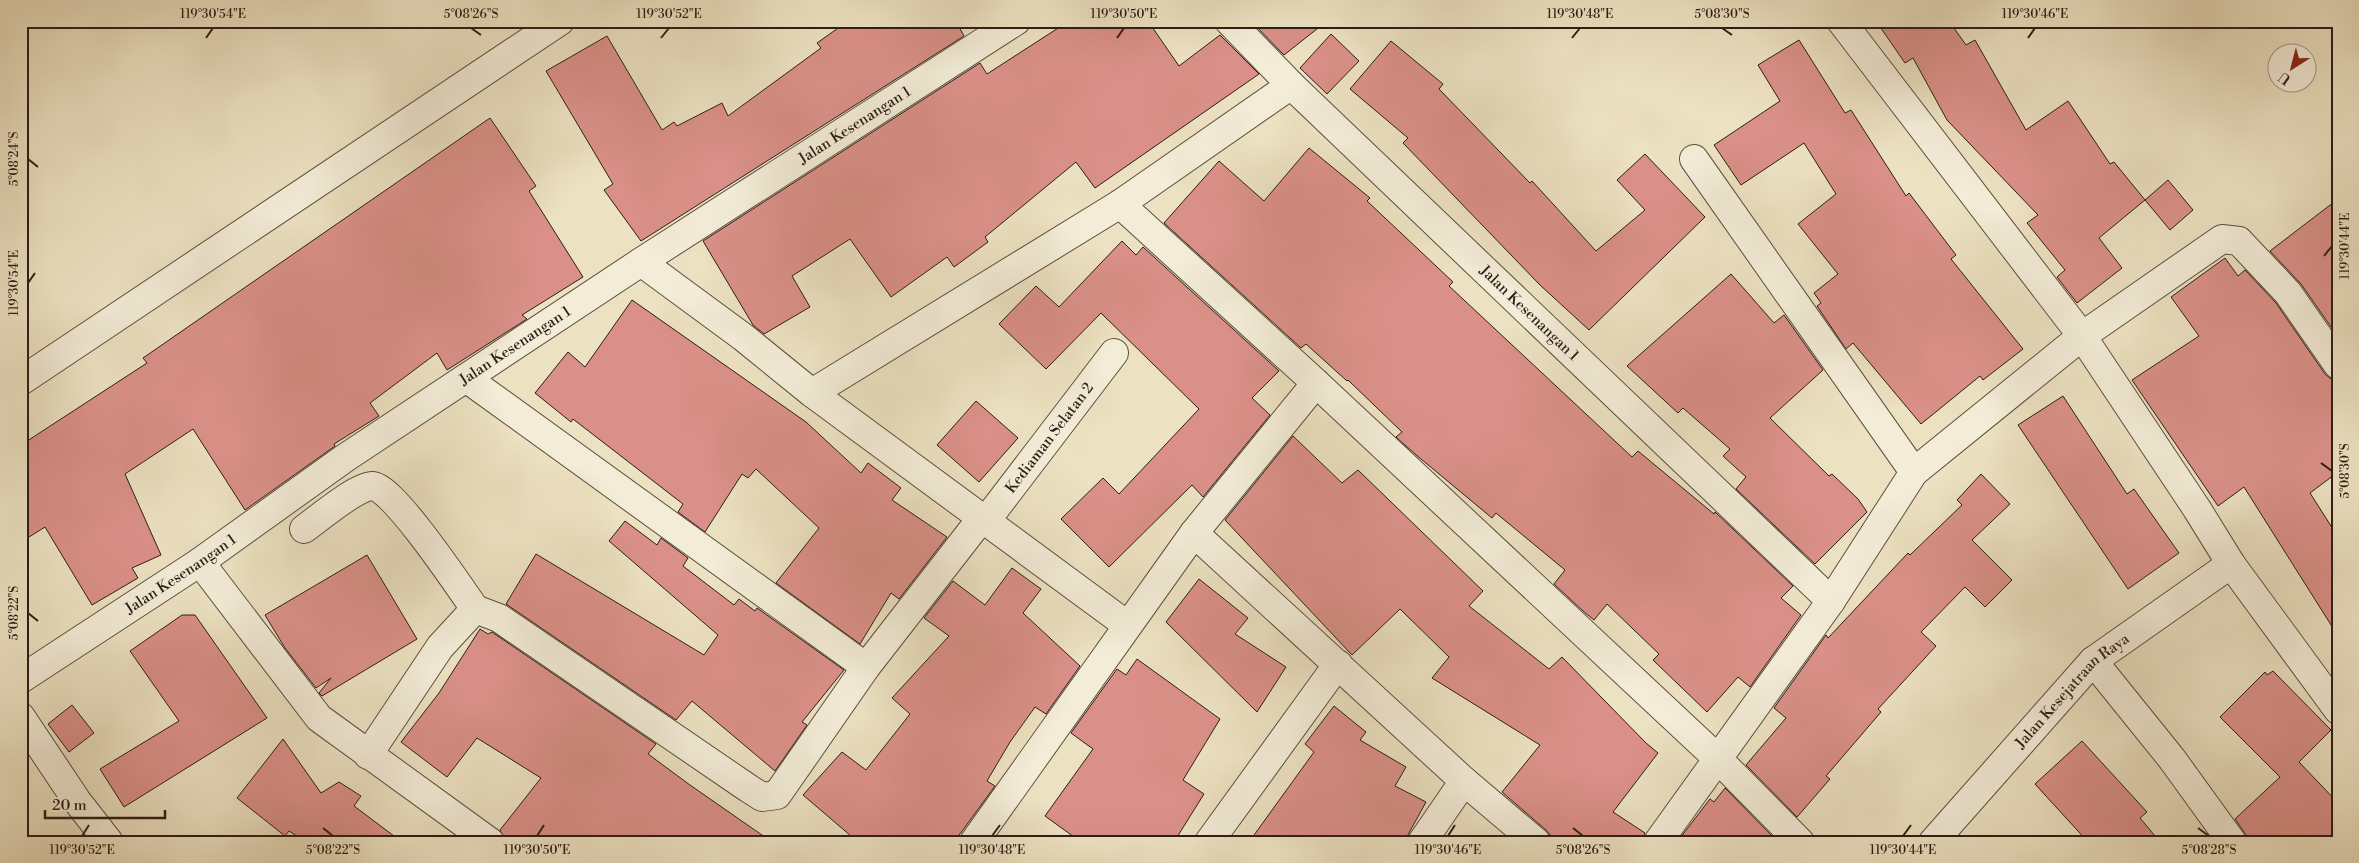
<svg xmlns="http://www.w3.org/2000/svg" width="2359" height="863" viewBox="0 0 2359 863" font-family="'Libre Bodoni',serif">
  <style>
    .building { fill: #da9088; stroke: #2c1d15 }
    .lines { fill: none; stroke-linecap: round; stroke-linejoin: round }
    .minor-casing { stroke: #5c4e40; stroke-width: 30 }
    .minor { stroke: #f3ecd7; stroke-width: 28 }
    .ticks { fill: none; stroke: #2c1d15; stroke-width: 2 }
    .labels { text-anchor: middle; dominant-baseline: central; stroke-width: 4.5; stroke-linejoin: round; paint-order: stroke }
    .street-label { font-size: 15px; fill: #2c1d15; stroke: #f3ecd7 }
    .neatline { fill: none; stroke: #2c1d15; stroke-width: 2 }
    .ticks-label { font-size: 12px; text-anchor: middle; fill: #2c1d15 }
  </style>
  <rect width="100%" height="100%" fill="#ece1c1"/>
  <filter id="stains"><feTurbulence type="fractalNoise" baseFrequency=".004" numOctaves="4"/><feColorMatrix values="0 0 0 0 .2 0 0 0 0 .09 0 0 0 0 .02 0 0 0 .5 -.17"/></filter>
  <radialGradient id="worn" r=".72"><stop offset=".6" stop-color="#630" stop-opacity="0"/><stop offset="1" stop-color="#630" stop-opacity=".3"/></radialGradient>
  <g class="building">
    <polygon points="848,21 956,21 964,36 641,241 604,190 613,184 546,71 607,36 662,130 674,122 677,126 722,103 728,116 821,48 817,43"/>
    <polygon points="1069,21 1148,21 1179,66 1220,35 1259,74 1095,188 1076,162 985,237 988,242 954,267 947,257 891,297 850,239 792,276 810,307 764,334 753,325 703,241 980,63 987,74"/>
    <polygon points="1251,21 1327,21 1284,55"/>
    <polygon points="1876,21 1949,21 1966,45 1975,40 2026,130 2068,101 2110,164 2114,162 2145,200 2099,238 2122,268 2077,303 2057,277 2065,270 2027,223 2038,215 1947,120 1913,58 1905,63"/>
    <polygon points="1331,34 1359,61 1327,94 1300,68"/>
    <polygon points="1799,40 1845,113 1851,110 1906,196 1909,193 1956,255 1951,259 2023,349 1983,380 1980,376 1921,424 1853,343 1846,349 1817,306 1821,303 1814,293 1838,274 1798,224 1836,194 1804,143 1741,185 1714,145 1780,101 1758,65"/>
    <polygon points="1391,41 1443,84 1439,89 1530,183 1532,181 1596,251 1645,210 1617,180 1645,154 1705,217 1589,330 1540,285 1403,143 1408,138 1350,89"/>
    <polygon points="490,118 536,186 529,191 583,277 522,315 527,319 447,370 437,353 370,403 379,416 334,444 335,446 245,510 193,429 125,474 161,555 132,568 138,578 92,605 45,527 21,542 21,445 147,363 143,358"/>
    <polygon points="1309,148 1370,198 1367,201 1453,282 1449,286 1632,457 1638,451 1714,514 1715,512 1793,586 1781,598 1801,615 1750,687 1738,677 1707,712 1653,660 1659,654 1607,604 1594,620 1583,611 1554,584 1565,570 1496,513 1492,518 1415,454 1396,437 1402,432 1348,380 1347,381 1306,344 1301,348 1164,223 1219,161 1264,201"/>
    <polygon points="2168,180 2193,210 2170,230 2145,200"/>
    <polygon points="2338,199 2338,337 2301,284 2270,251"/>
    <polygon points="1122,241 1136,255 1143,247 1279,371 1252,398 1270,415 1203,497 1192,485 1109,567 1061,519 1103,478 1119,494 1199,409 1101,313 1046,369 999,324 1036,286 1059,307"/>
    <polygon points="2225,258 2238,276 2245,270 2276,303 2325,374 2331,379 2338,380 2338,472 2310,493 2338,537 2338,636 2244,487 2218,506 2132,380 2199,336 2171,297"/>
    <polygon points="1731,274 1774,323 1784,315 1823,370 1770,418 1829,476 1832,474 1858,499 1867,512 1815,564 1736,489 1746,477 1723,456 1730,449 1683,408 1678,413 1627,366"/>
    <polygon points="632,300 806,422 861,473 868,463 901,488 892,500 947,537 899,599 891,593 860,644 776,583 819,528 756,469 748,478 742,474 705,532 678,512 683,504 573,419 571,422 535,393 568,352 585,367"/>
    <polygon points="2063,396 2127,494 2134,489 2179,553 2128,589 2018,425"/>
    <polygon points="976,401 1018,438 979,482 937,445"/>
    <polygon points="1293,436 1342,483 1358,470 1483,591 1469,606 1549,669 1562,657 1646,743 1658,753 1613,812 1645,833 1643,842 1556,842 1546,830 1502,792 1540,745 1432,678 1449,657 1400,609 1352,655 1225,520"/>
    <polygon points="1981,474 2010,504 1972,540 2012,580 1985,607 1965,587 1921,632 1936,646 1878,709 1881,712 1826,776 1830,779 1797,817 1746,765 1786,718 1774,708 1826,635 1828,638 1908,553 1910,555 1962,505 1957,500"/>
    <polygon points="625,521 657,545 661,538 688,558 683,566 734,605 739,599 755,611 757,608 844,670 802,722 807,725 775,771 692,701 676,720 506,604 536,554 704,655 718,635 609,541"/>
    <polygon points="367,555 417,639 322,696 319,693 331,678 316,688 285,648 265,615"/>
    <polygon points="1012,568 1041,589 1023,613 1080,666 1046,714 1035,707 1010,742 987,781 995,786 954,842 858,842 803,795 842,752 866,770 910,714 892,698 949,636 924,618 953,581 985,605"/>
    <polygon points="1199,579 1248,618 1235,634 1286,667 1257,712 1166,622"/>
    <polygon points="182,615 195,615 267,718 124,807 100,769 179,721 130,651"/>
    <polygon points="480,629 488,634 492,632 656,744 648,754 690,785 772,842 505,842 500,830 541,778 477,738 447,777 401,742 439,693"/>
    <polygon points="1137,659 1220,719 1183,780 1204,794 1174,842 1081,842 1045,816 1093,749 1071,733 1117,669 1126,675"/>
    <polygon points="2273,671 2331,730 2299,762 2338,803 2338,842 2251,842 2235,819 2280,777 2220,717 2265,672 2267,675"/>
    <polygon points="72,705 94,733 69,752 48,724"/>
    <polygon points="1334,706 1366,732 1360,740 1406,767 1395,786 1426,802 1404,842 1249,842 1314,752 1305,744"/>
    <polygon points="283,739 321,793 339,782 361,796 354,806 402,842 306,842 289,831 285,836 237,798"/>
    <polygon points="2082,741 2147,812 2140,818 2160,842 2088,842 2035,784"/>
    <polygon points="1725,788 1776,840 1775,842 1677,842 1710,799 1714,802"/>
  </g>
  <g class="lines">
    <g class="minor-casing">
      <g id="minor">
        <path id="s1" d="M1229,21L1291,85L1831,601"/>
        <polyline points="1841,21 2082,336 2197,509 2231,564 2338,710"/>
        <polyline points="1694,159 1914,472"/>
        <polyline points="1120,204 1316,383 1717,758 1800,842"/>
        <polyline points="641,262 743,337 812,393 1127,625"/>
        <polyline points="466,378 866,667"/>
        <polyline points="21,381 560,21"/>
        <polyline points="812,393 1120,204 1291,85"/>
        <path id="s2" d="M985,522L1114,353"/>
        <path d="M304,529C319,518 356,487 372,486C391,484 461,589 475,609"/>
        <polyline points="1194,533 1464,781 1536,842"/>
        <polyline points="200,562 319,718 490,842"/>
        <polyline points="2093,661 2172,759 2232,842"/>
        <path id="s3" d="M21,679L200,562L345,458L641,262L1016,21"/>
        <polyline points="21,717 77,801 109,842"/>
        <polyline points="368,755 440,647 475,609 499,618 748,788 762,797 777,795 866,667 981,519"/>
        <polyline points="974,842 1194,533 1316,383"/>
        <polyline points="1209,842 1338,664"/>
        <polyline points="1422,842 1464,781"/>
        <polyline points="1658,842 1831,601 1914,472 2082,336 2222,239 2239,241 2288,293 2338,365"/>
        <path id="s4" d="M1933,842L2093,661L2231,564"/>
      </g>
    </g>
    <use href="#minor" class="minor"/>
  </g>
  <path class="ticks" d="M471,28L481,35M1722,28L1732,35M206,38L213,28M661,38L669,28M1117,38L1124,28M1572,38L1580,28M2028,38L2035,28M28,159L38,167M2324,256L2332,246M28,283L35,273M2321,463L2332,471M28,613L38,621M323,828L333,836M1573,828L1583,836M2198,828L2209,836M82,836L89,825M537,836L544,825M992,836L1000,825M1448,836L1455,825M1903,836L1911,825"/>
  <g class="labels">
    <g class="street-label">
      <text stroke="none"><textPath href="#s3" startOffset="1001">Jalan Kesenangan 1</textPath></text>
      <text stroke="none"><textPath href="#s1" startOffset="419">Jalan Kesenangan 1</textPath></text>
      <text stroke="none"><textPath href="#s3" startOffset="596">Jalan Kesenangan 1</textPath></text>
      <text stroke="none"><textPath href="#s2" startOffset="106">Kediaman Selatan 2</textPath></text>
      <text stroke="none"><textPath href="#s3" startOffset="191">Jalan Kesenangan 1</textPath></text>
      <text stroke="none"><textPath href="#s4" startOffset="206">Jalan Kesejatraan Raya</textPath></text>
    </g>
  </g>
  <rect width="2359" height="863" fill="none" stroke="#ece1c1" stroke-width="55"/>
  <g transform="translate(2292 68) rotate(216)"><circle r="24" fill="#f3ecd7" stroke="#a39989"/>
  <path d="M0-4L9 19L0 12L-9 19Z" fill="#8f2418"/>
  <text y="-8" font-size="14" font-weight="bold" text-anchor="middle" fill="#2c1d15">U</text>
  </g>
  <path d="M45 810v8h120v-8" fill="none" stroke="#2c1d15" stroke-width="2.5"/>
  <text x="52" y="810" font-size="15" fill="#2c1d15" stroke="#f3ecd7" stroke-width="4" paint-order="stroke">20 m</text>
  <rect x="28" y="28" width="2304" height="808" class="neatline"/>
  <g class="ticks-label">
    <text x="213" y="18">119°30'54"E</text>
    <text x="471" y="18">5°08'26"S</text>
    <text x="669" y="18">119°30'52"E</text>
    <text x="1124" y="18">119°30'50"E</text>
    <text x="1580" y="18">119°30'48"E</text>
    <text x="1722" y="18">5°08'30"S</text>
    <text x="2035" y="18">119°30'46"E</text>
    <text transform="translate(14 159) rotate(-90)" y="4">5°08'24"S</text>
    <text transform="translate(2345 246) rotate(-90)" y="4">119°30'44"E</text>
    <text transform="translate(14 283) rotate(-90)" y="4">119°30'54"E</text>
    <text transform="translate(2345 471) rotate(-90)" y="4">5°08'30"S</text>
    <text transform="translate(14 613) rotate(-90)" y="4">5°08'22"S</text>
    <text x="82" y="854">119°30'52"E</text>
    <text x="333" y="854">5°08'22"S</text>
    <text x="537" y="854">119°30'50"E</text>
    <text x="992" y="854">119°30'48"E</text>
    <text x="1448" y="854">119°30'46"E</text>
    <text x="1583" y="854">5°08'26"S</text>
    <text x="1903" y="854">119°30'44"E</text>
    <text x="2209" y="854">5°08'28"S</text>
  </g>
  <rect width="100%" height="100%" filter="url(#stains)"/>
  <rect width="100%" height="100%" fill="url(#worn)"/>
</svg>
